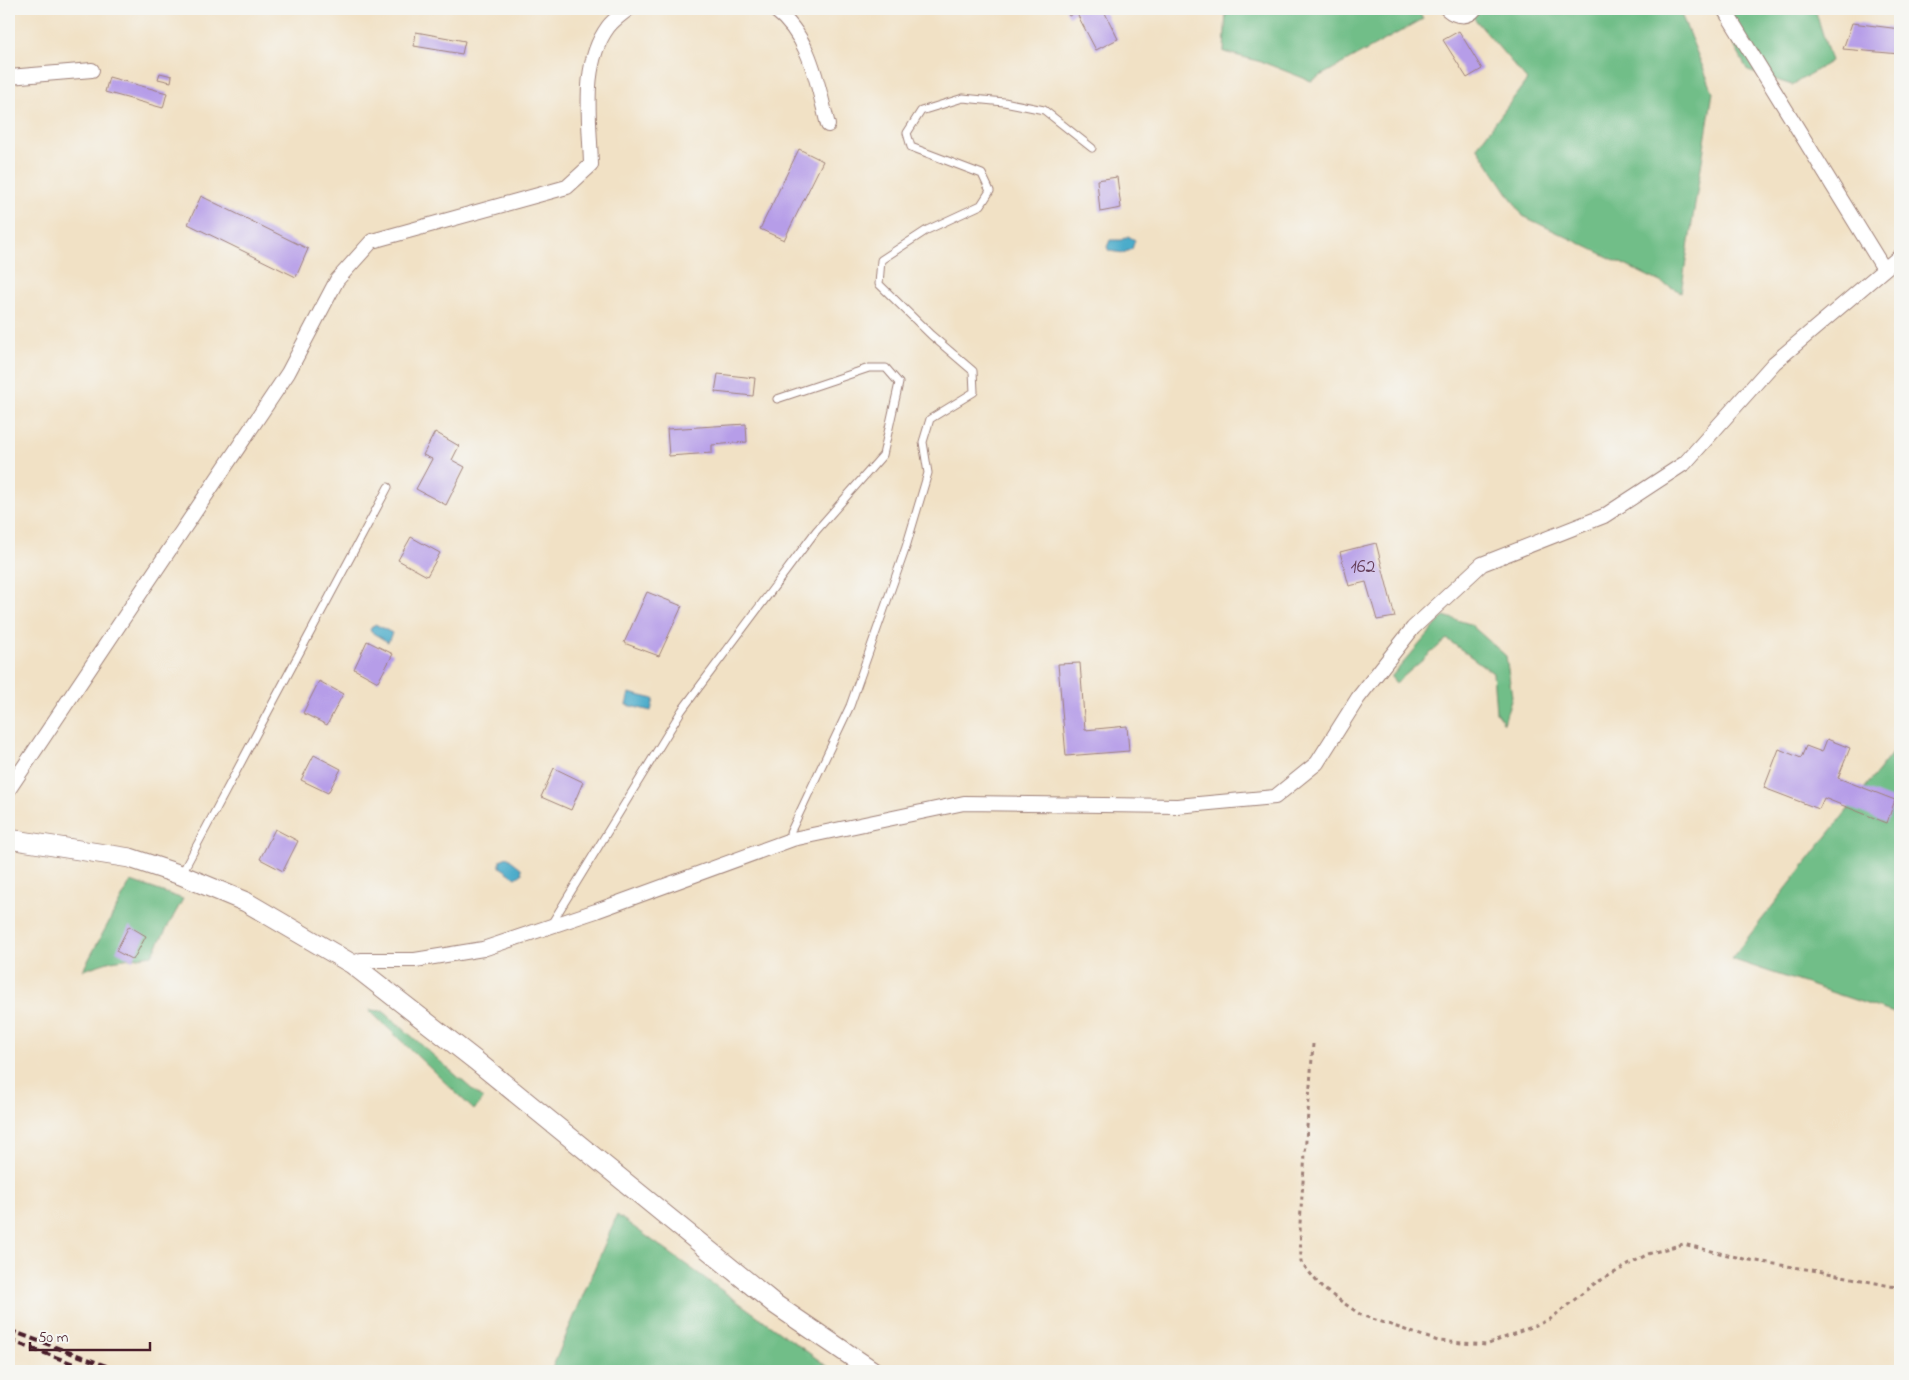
<svg xmlns="http://www.w3.org/2000/svg" width="1909" height="1380" viewBox="0 0 1909 1380" font-family="'Indie Flower',sans-serif">
  <style>
    .forest { fill: #71be88; stroke: #5e6e5a }
    .water { fill: #4bacca; stroke: #4a667a }
    .building { fill: #b69de8 }
    .lines { fill: none; stroke-linecap: round; stroke-linejoin: round }
    .lane-casing { stroke: #9e8078; stroke-width: 9 }
    .street-casing { stroke: #9e8078; stroke-width: 16 }
    .secondary-casing { stroke: #9e8078; stroke-width: 21 }
    .path { stroke: #9e8078; stroke-width: 3; stroke-dasharray: 4 4; stroke-linecap: butt }
    .lane { stroke: #fff; stroke-width: 7 }
    .street { stroke: #fff; stroke-width: 14 }
    .secondary { stroke: #fff; stroke-width: 19 }
    .rail { stroke: #4a1f2b; stroke-width: 4; stroke-dasharray: 8 4; stroke-linecap: butt }
    .labels { text-anchor: middle; dominant-baseline: central; stroke-width: 4; stroke-linejoin: round; paint-order: stroke }
    .number-label { font-size: 20px; fill: #653e5a }
  </style>
  <rect width="100%" height="100%" fill="#f6f6f2"/>
  <filter id="ink" filterUnits="userSpaceOnUse"><feTurbulence type="fractalNoise" baseFrequency=".02" numOctaves="2"/><feDisplacementMap in="SourceGraphic" scale="10" xChannelSelector="R" yChannelSelector="G"/><feConvolveMatrix kernelMatrix="1 2 1 2 8 2 1 2 1" color-interpolation-filters="sRGB"/></filter>
  <filter id="wash" filterUnits="userSpaceOnUse"><feTurbulence type="fractalNoise" baseFrequency=".0096" numOctaves="4" result="noise"/><feDisplacementMap in="SourceGraphic" scale="20" xChannelSelector="R" yChannelSelector="G"/><feGaussianBlur stdDeviation="1.12" result="paint"/><feColorMatrix in="noise" values="0 0 0 0 0 0 0 0 0 0 0 0 0 0 0 0 0 1.4 0 .05"/><feComposite in="paint" operator="in"/></filter>
  <g filter="url(#wash)">
    <rect width="100%" height="100%" fill="#f1e1c5"/>
    <g class="forest">
      <polygon points="1226,9 1417,9 1423,19 1311,81 1265,63 1224,52"/>
      <polygon points="1466,9 1679,9 1713,92 1681,292 1523,216 1477,147 1527,80"/>
      <polygon points="1714,9 1815,9 1831,61 1792,85 1748,71"/>
      <polygon points="1444,616 1470,624 1506,656 1512,696 1504,723 1496,712 1493,673 1447,639 1396,683 1391,677"/>
      <polygon points="1900,743 1900,1015 1731,959"/>
      <polygon points="131,881 183,899 152,955 111,961 83,970"/>
      <polygon points="369,1010 383,1011 483,1099 474,1110"/>
      <polygon points="617,1215 834,1371 551,1371"/>
    </g>
    <g class="water">
      <polygon points="1128,236 1135,240 1132,249 1123,253 1109,251 1107,247 1110,240 1121,240"/>
      <polygon points="375,624 392,633 388,642 371,632 370,629"/>
      <polygon points="629,693 654,699 651,711 626,705"/>
      <polygon points="507,857 521,868 522,874 516,878 500,867 500,860"/>
    </g>
    <g id="blocks">
      <g class="building">
        <polygon points="1065,9 1103,9 1118,39 1096,50 1076,12 1069,16"/>
        <polygon points="1852,23 1900,29 1900,54 1843,49"/>
        <polygon points="1459,31 1482,69 1467,78 1443,40"/>
        <polygon points="416,32 465,41 462,54 414,46"/>
        <polygon points="160,73 172,76 171,82 158,79"/>
        <polygon points="109,77 167,93 163,108 105,92"/>
        <polygon points="799,149 823,161 784,240 760,229"/>
        <polygon points="1117,177 1121,208 1100,212 1097,180"/>
        <polygon points="201,196 308,249 296,277 188,224"/>
        <polygon points="718,374 755,378 753,396 715,392"/>
        <polygon points="746,424 747,442 712,445 712,453 669,456 667,429"/>
        <polygon points="435,432 459,446 452,460 465,467 446,505 416,489 432,459 423,455"/>
        <polygon points="411,537 440,553 427,576 398,560"/>
        <polygon points="1376,543 1395,617 1377,620 1366,582 1349,586 1340,552"/>
        <polygon points="647,592 682,606 659,656 624,643"/>
        <polygon points="367,641 393,654 378,682 354,669"/>
        <polygon points="1080,663 1085,730 1127,726 1129,751 1066,756 1058,664"/>
        <polygon points="319,681 343,694 327,725 303,713"/>
        <polygon points="1827,739 1850,748 1838,778 1895,800 1887,823 1824,798 1819,809 1764,788 1779,749 1801,758 1806,746 1822,752"/>
        <polygon points="314,755 341,769 328,793 301,780"/>
        <polygon points="554,768 583,782 571,810 541,797"/>
        <polygon points="275,829 298,841 283,871 260,859"/>
        <polygon points="129,926 146,936 133,960 116,951"/>
      </g>
    </g>
  </g>
  <g filter="url(#ink)">
    <use href="#blocks" fill-opacity="0" stroke="#9e8078" stroke-width="1"/>
    <g class="lines">
      <g class="lane-casing">
        <g id="lane">
          <polyline points="793,839 790,833 850,706 906,547 928,473 923,442 930,419 974,392 973,371 931,335 879,284 881,260 927,230 981,205 990,191 982,174 911,147 907,133 921,111 963,98 1004,102 1044,110 1092,148"/>
          <polyline points="181,875 388,487"/>
          <polyline points="550,926 682,710 816,531 883,455 899,383 886,368 869,368 777,399"/>
        </g>
      </g>
      <g class="street-casing">
        <g id="street">
          <path d="M774,9C811,37 817,83 828,125"/>
          <path d="M1447,9C1456,17 1468,18 1475,9"/>
          <polyline points="1724,9 1884,269"/>
          <polyline points="9,77 92,70"/>
          <path d="M9,789L288,373L337,280L372,241L567,187L591,165C590,120 580,65 608,27C613,20 622,14 628,9"/>
          <polyline points="352,964 361,960 415,960 483,949 596,911 793,839 964,803 1177,806 1275,797 1317,763 1358,698 1413,628 1482,564 1604,516 1685,463 1774,363 1900,256"/>
        </g>
      </g>
      <g class="secondary-casing">
        <polyline id="secondary" points="9,839 130,858 181,875 246,902 352,964 475,1060 776,1305 873,1371"/>
      </g>
      <g class="path">
        <polyline points="1313,1044 1300,1223 1301,1262 1322,1288 1361,1315 1438,1341 1486,1345 1549,1320 1594,1284 1648,1254 1683,1244 1744,1259 1818,1271 1900,1288"/>
        <polyline points="9,1370 12,1371"/>
      </g>
      <use href="#lane" class="lane"/>
      <use href="#street" class="street"/>
      <use href="#secondary" class="secondary"/>
      <g class="rail">
        <polyline points="9,1330 120,1371"/>
        <polyline points="9,1340 93,1371"/>
      </g>
    </g>
  </g>
  <g class="labels">
    <g class="number-label">
      <text x="1363" y="567">162</text>
    </g>
  </g>
  <rect width="1909" height="1380" fill="none" stroke="#f6f6f2" stroke-width="30"/>
  <path d="M30 1342v8h120v-8" fill="none" stroke="#4a1f2b" stroke-width="2.5"/>
  <text x="38" y="1342" font-size="15" fill="#4a1f2b" stroke="#f6f6f2" stroke-width="4" paint-order="stroke">50 m</text>
</svg>
